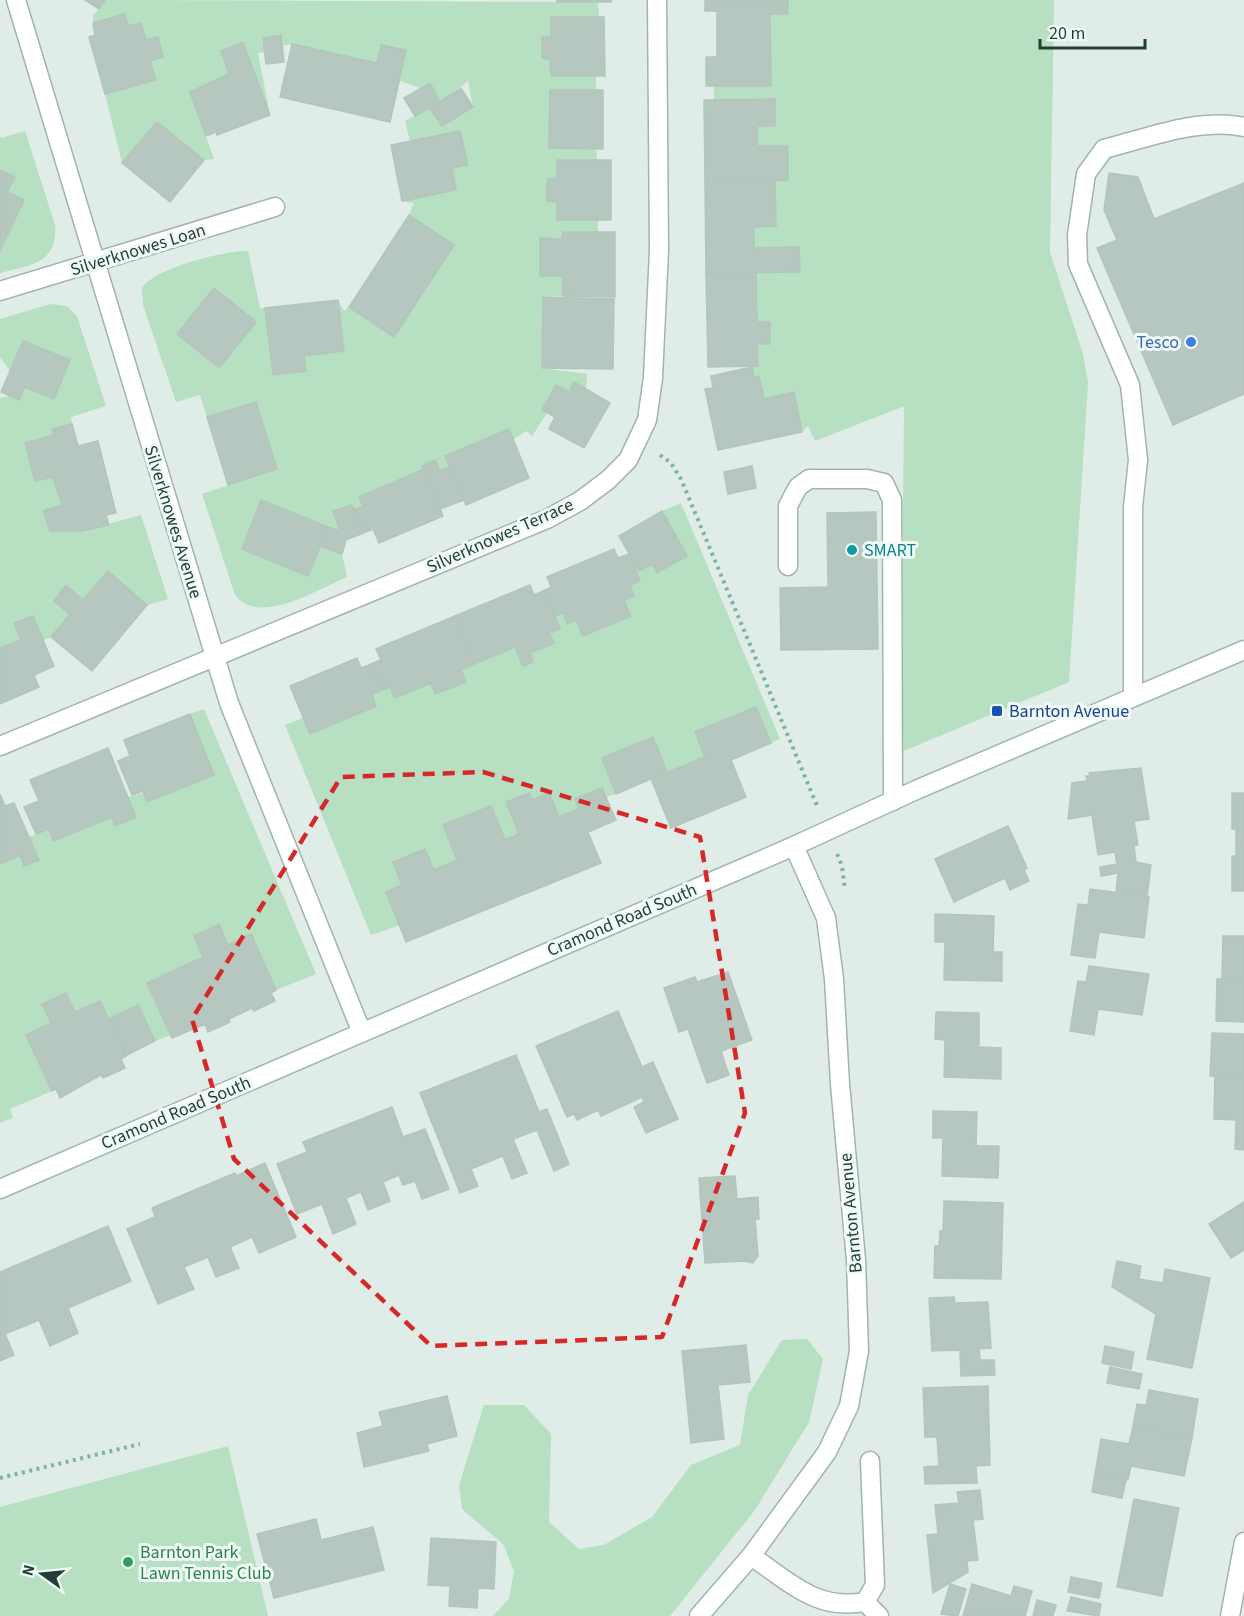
<svg xmlns="http://www.w3.org/2000/svg" width="1244" height="1616" viewBox="0 0 1244 1616" font-family="'Source Sans 3',sans-serif">
  <style>
    .green { fill: #b7dfc1 }
    .building { fill: #b5c7bf; stroke: #b2c6bd; stroke-width: 1.5 }
    .lines { fill: none; stroke-linecap: round; stroke-linejoin: round }
    .lane-casing { stroke: #a2b4ae; stroke-width: 21 }
    .street-casing { stroke: #a2b4ae; stroke-width: 21 }
    .secondary-casing { stroke: #9eb9af; stroke-width: 21 }
    .path { stroke: #7eb3a1; stroke-width: 4; stroke-dasharray: 3 4.5; stroke-linecap: butt }
    .lane { stroke: #fff; stroke-width: 18 }
    .street { stroke: #fff; stroke-width: 18 }
    .secondary { stroke: #fff; stroke-width: 18 }
    .marked { fill: none; stroke: #d62828; stroke-width: 4.5; stroke-dasharray: 12 8; stroke-linejoin: round }
    .shop-dot { fill: #3f7fe0; stroke: #f1f9f5; stroke-width: 2 }
    .culture-dot { fill: #0f9aa8; stroke: #f1f9f5; stroke-width: 2 }
    .transit-dot { fill: #1a4fb4; stroke: #f1f9f5; stroke-width: 2 }
    .leisure-dot { fill: #2e9e5b; stroke: #f1f9f5; stroke-width: 2 }
    .labels { text-anchor: middle; dominant-baseline: central; stroke-width: 6; stroke-linejoin: round; paint-order: stroke }
    .street-label { font-size: 18px; fill: #1f3e35; stroke: #f1f9f5 }
    .shop-label { font-size: 18px; fill: #366cbe; stroke: #f1f9f5; text-anchor: end }
    .culture-label { font-size: 18px; fill: #0d838f; stroke: #f1f9f5; text-anchor: start }
    .transit-label { font-size: 18px; fill: #164399; stroke: #f1f9f5; text-anchor: start }
    .leisure-label { font-size: 18px; fill: #27864d; stroke: #f1f9f5; text-anchor: start }
  </style>
  <rect width="100%" height="100%" fill="#e0ece7"/>
  <g class="green">
    <path d="M105,0L598,2L599,17H551V37H542V58L550,59L551,76H596V90H550L549,148H596L597,160H557V179L547,180V201L557,202V219L598,220V233L563,232L562,239H540V276H563V296H543L542,368L587,374L586,389L574,383L569,392L555,386L542,409L547,413L532,436L527,431L513,439L509,430L450,467L440,471L435,460L423,465L424,469L359,496L363,506L354,510L333,511L340,531L261,500L242,549L308,576L320,546L342,554L347,577C318,589 259,627 235,595L202,494L277,469L256,402L207,417L200,395L176,402L143,305L142,288C153,269 225,250 248,251L260,308H265L273,375L305,371L304,356L344,351L338,300L344,311L349,307L394,337L453,245L409,215L414,203L402,201L456,190L452,168L468,165L460,131L410,141L405,121L430,108L442,126L473,107L468,81L440,102L430,83L421,88L400,81L406,50L381,45L377,63L292,44L282,46L281,35L264,38L265,52L258,53L270,115L243,42L221,51L229,74L190,92L214,159L204,160L157,122L122,163L105,94L156,81L150,61L163,57L158,37L146,40L141,23L128,26L125,14L93,23V16Z"/>
    <polygon points="788,0 1054,0 1050,252 1083,354 1088,383 1069,682 901,752 904,407 907,405 815,441 808,426 802,432 794,393 764,399 760,377 754,378 752,367 758,366 757,344 770,344 757,322 756,273 799,272 799,247 754,248 754,227 776,226 775,181 788,180 757,146 757,126 775,125 714,100 714,86 770,86 770,14"/>
    <path d="M25,131L55,225C58,264 30,265 0,273V135L1,138Z"/>
    <polygon points="50,304 67,306 77,316 106,406 71,417 72,424 53,429 54,435 25,443 35,481 53,477 62,505 43,511 51,531 82,531 141,515 168,599 147,605 107,571 83,600 66,586 54,601 70,614 51,637 43,640 33,616 14,623 21,640 0,648 0,398 10,396 19,400 25,387 54,399 70,361 23,341 10,371 0,357 0,319"/>
    <polygon points="681,503 780,739 771,743 756,707 695,732 705,757 667,772 652,737 602,758 616,794 606,797 602,788 575,799 579,809 559,817 549,793 532,800 529,793 507,802 519,834 505,840 491,806 443,825 457,860 434,870 393,862 402,885 386,892 400,925 371,935 285,725 303,718 310,734 376,706 372,695 390,687 395,698 431,683 436,694 465,682 461,670 515,647 524,666 533,662 530,653 554,643 549,633 560,629 555,616 563,613 567,624 576,620 584,636 630,616 624,601 634,596 630,585 640,581 629,554 639,571 652,564 658,573 687,556 662,511"/>
    <polygon points="204,709 316,974 276,990 251,935 228,945 218,924 194,936 203,957 147,983 171,1035 155,1041 138,1005 110,1018 127,1055 126,1056 100,1001 75,1012 66,993 42,1004 51,1023 26,1035 52,1091 10,1109 13,1118 0,1123 0,864 20,855 29,837 49,829 53,840 112,817 115,825 135,817 128,797 214,775 190,714"/>
    <polygon points="807,1339 823,1359 809,1422 755,1510 670,1616 493,1616 509,1599 514,1572 504,1545 462,1509 459,1485 484,1405 524,1405 551,1434 549,1522 579,1549 604,1545 652,1517 691,1465 740,1445 748,1395 782,1340"/>
    <polygon points="228,1446 268,1616 0,1616 0,1507"/>
  </g>
  <g class="building">
    <polygon points="85,0 105,0 99,9"/>
    <rect x="557" y="0" width="54" height="2"/>
    <polygon points="705,0 788,0 788,14 770,14 771,86 706,86 706,57 717,57 717,11 705,11"/>
    <polygon points="125,14 128,26 141,23 146,40 158,37 163,57 150,61 156,80 105,94 89,37 95,35 93,23"/>
    <polygon points="551,17 604,17 605,76 551,76 550,59 542,58 542,37 551,37"/>
    <polygon points="281,35 284,62 266,64 263,38"/>
    <polygon points="243,42 270,115 217,135 216,132 206,136 190,92 229,74 221,51"/>
    <polygon points="292,44 377,63 381,45 406,50 390,122 280,97"/>
    <polygon points="430,83 440,102 415,116 404,98"/>
    <polygon points="461,88 473,107 442,126 430,108"/>
    <polygon points="550,90 603,90 603,149 549,148"/>
    <polygon points="775,99 775,126 757,126 757,146 788,146 788,180 705,182 704,100"/>
    <polygon points="157,122 204,160 170,202 122,163"/>
    <polygon points="460,131 468,165 452,168 456,190 402,201 391,145"/>
    <polygon points="557,160 611,160 611,220 557,220 557,202 547,201 547,179 557,179"/>
    <polygon points="0,170 15,177 7,192 24,200 0,251"/>
    <polygon points="1109,173 1138,177 1154,219 1244,183 1244,394 1173,425 1097,248 1117,240 1104,210"/>
    <polygon points="775,181 776,226 754,227 754,248 799,247 800,272 706,273 705,182"/>
    <polygon points="409,215 454,245 394,337 349,307"/>
    <polygon points="563,232 615,232 615,297 563,296 563,276 540,276 540,238 562,239"/>
    <polygon points="706,273 756,273 757,322 770,322 770,344 757,344 758,366 708,367"/>
    <polygon points="214,288 256,322 219,368 177,334"/>
    <polygon points="543,297 614,299 613,369 542,368"/>
    <polygon points="338,300 344,351 304,356 306,371 273,375 265,308"/>
    <polygon points="23,341 70,360 54,399 25,387 19,400 1,392"/>
    <polygon points="752,367 754,378 759,376 764,399 794,392 802,432 718,450 705,389 713,388 711,376"/>
    <polygon points="574,382 610,403 584,448 549,429 555,417 542,410 556,385 569,392"/>
    <polygon points="256,402 277,469 228,485 207,417"/>
    <polygon points="72,424 78,446 98,441 116,513 106,515 109,525 81,531 50,531 43,511 62,505 53,477 35,481 25,443 54,435 52,429"/>
    <polygon points="509,429 529,478 466,505 445,456"/>
    <polygon points="435,460 440,471 450,467 464,500 440,509 422,466"/>
    <polygon points="752,466 756,488 728,494 724,472"/>
    <polygon points="424,469 443,516 379,543 373,529 363,533 354,510 363,506 359,497"/>
    <polygon points="261,500 328,527 308,576 242,549"/>
    <polygon points="352,505 363,533 346,540 342,554 320,546 328,527 340,531 333,511"/>
    <polygon points="662,511 687,556 657,573 652,564 639,571 619,536"/>
    <polygon points="876,512 878,649 781,650 780,588 828,587 827,513"/>
    <polygon points="614,549 618,558 629,554 640,581 630,585 634,596 624,601 631,616 583,636 576,620 567,624 563,613 555,616 545,590 551,587 547,577"/>
    <polygon points="108,571 147,605 92,671 51,637 70,614 54,601 66,585 83,600"/>
    <polygon points="530,585 534,595 545,590 560,629 549,633 554,643 530,653 533,662 523,666 515,647 474,664 455,616"/>
    <polygon points="33,616 54,666 34,675 39,687 0,704 0,648 21,640 14,623"/>
    <polygon points="455,616 474,664 461,670 466,682 435,694 431,683 395,698 390,687 382,690 371,664 381,660 376,649"/>
    <polygon points="357,658 361,668 371,664 382,690 372,695 376,706 310,734 290,686"/>
    <polygon points="756,707 771,743 731,760 746,797 671,828 651,779 705,757 695,732"/>
    <polygon points="190,714 214,775 147,802 143,791 132,795 118,761 130,756 124,740"/>
    <polygon points="653,737 667,772 616,794 602,758"/>
    <polygon points="108,748 136,817 115,826 112,817 53,841 49,829 36,834 24,807 39,801 30,780"/>
    <polygon points="1141,768 1149,819 1134,821 1138,845 1134,846 1136,862 1151,865 1147,897 1116,893 1118,873 1101,876 1100,867 1117,864 1115,852 1098,855 1092,815 1068,819 1072,783 1087,781 1086,776 1090,776 1089,773"/>
    <polygon points="602,788 616,820 588,832 601,863 406,942 386,892 402,885 393,862 425,849 434,870 457,860 443,825 491,806 505,840 519,834 506,802 529,793 532,800 549,793 559,817 579,809 575,799"/>
    <polygon points="1232,793 1244,793 1244,843 1236,843 1236,829 1232,829"/>
    <polygon points="0,794 5,806 14,803 39,860 24,866 20,855 0,864"/>
    <polygon points="1008,826 1027,868 1024,870 1029,881 1010,890 1005,878 954,902 935,859"/>
    <polygon points="1236,843 1244,843 1244,891 1232,891 1232,856 1236,856"/>
    <polygon points="1090,889 1149,897 1144,938 1099,932 1095,958 1071,955 1078,904 1088,905"/>
    <polygon points="935,914 994,916 993,952 1002,952 1002,981 944,980 945,942 935,942"/>
    <polygon points="219,924 228,945 251,934 276,990 271,993 275,1001 254,1011 252,1008 246,1011 229,1019 230,1022 208,1032 205,1024 172,1038 147,983 203,957 194,936"/>
    <polygon points="1223,936 1244,936 1244,980 1222,979"/>
    <polygon points="1089,966 1149,974 1142,1015 1098,1009 1094,1035 1070,1031 1078,981 1086,982"/>
    <polygon points="728,972 752,1040 721,1051 729,1075 707,1083 688,1029 679,1032 664,988 695,977 697,982"/>
    <polygon points="1217,979 1244,980 1244,1022 1216,1021"/>
    <polygon points="66,993 75,1012 100,1001 126,1056 121,1059 125,1068 103,1078 102,1075 97,1077 60,1098 56,1089 52,1091 26,1035 51,1023 42,1004"/>
    <polygon points="138,1005 155,1041 127,1055 110,1018"/>
    <polygon points="618,1011 642,1067 653,1062 678,1119 646,1133 634,1107 644,1102 642,1097 601,1116 598,1110 577,1120 574,1114 567,1117 536,1046"/>
    <polygon points="936,1012 979,1013 979,1047 1001,1048 1001,1079 944,1077 945,1040 935,1039"/>
    <polygon points="1212,1033 1244,1034 1244,1077 1210,1076"/>
    <polygon points="516,1055 539,1112 547,1109 569,1164 554,1171 537,1130 513,1139 527,1173 512,1179 503,1156 471,1169 478,1186 460,1193 420,1093"/>
    <polygon points="1215,1076 1244,1077 1244,1150 1235,1149 1236,1120 1214,1119"/>
    <polygon points="392,1107 403,1137 425,1129 449,1189 422,1199 415,1181 403,1185 399,1175 383,1182 390,1201 368,1210 361,1192 346,1198 356,1224 333,1234 322,1204 297,1214 277,1164 307,1152 303,1142"/>
    <polygon points="933,1111 977,1112 976,1146 999,1146 998,1178 942,1176 943,1138 933,1138"/>
    <polygon points="265,1163 296,1237 259,1253 252,1237 230,1247 239,1268 216,1277 208,1257 184,1267 194,1289 158,1304 127,1229 155,1217 152,1208 235,1173 236,1176"/>
    <polygon points="735,1176 737,1199 758,1197 759,1219 755,1219 758,1256 753,1263 743,1261 705,1263 699,1178"/>
    <polygon points="944,1201 1003,1203 1001,1279 934,1278 935,1246 939,1246 940,1231 943,1231"/>
    <polygon points="1244,1202 1244,1250 1231,1258 1209,1224"/>
    <polygon points="108,1226 131,1281 68,1308 78,1333 50,1346 39,1320 5,1334 14,1355 0,1361 0,1272"/>
    <polygon points="1117,1261 1141,1266 1139,1279 1163,1283 1165,1269 1210,1278 1192,1368 1147,1359 1156,1314 1112,1287"/>
    <polygon points="954,1297 955,1303 988,1302 991,1348 979,1349 980,1360 994,1360 995,1375 961,1376 960,1350 932,1351 929,1298"/>
    <polygon points="746,1345 750,1382 718,1385 724,1439 691,1443 682,1351"/>
    <polygon points="1105,1346 1134,1352 1131,1369 1102,1363"/>
    <polygon points="1110,1367 1142,1374 1139,1389 1107,1383"/>
    <polygon points="988,1386 990,1465 976,1466 977,1483 925,1484 924,1467 939,1466 937,1437 925,1437 923,1388"/>
    <polygon points="1149,1390 1198,1399 1192,1438 1133,1427 1137,1404 1146,1405"/>
    <polygon points="447,1396 457,1436 427,1444 429,1451 364,1467 357,1433 383,1426 379,1412"/>
    <polygon points="1133,1427 1192,1438 1184,1476 1131,1466 1128,1480 1095,1474 1101,1439 1129,1444"/>
    <polygon points="1095,1474 1126,1480 1122,1498 1092,1492"/>
    <polygon points="980,1490 983,1519 973,1520 978,1560 967,1561 968,1572 933,1593 927,1535 938,1534 935,1505 959,1503 957,1492"/>
    <polygon points="1134,1499 1179,1508 1162,1596 1117,1587"/>
    <polygon points="316,1519 321,1540 373,1527 384,1570 274,1598 257,1534"/>
    <polygon points="431,1538 496,1542 494,1589 478,1588 477,1608 449,1606 450,1586 428,1585"/>
    <polygon points="1071,1577 1102,1583 1099,1598 1068,1592"/>
    <polygon points="950,1584 966,1589 958,1616 941,1614"/>
    <polygon points="972,1584 1011,1596 1014,1586 1032,1591 1025,1616 963,1616"/>
    <polygon points="1071,1597 1101,1604 1099,1616 1067,1611"/>
    <polygon points="1037,1600 1056,1605 1053,1616 1033,1616"/>
  </g>
  <g class="lines">
    <g class="lane-casing">
      <g id="lane">
        <polyline points="788,566 788,506 798,487 809,479 867,479 884,483 892,500 893,801"/>
        <path d="M1133,697V507L1138,460L1130,385L1078,264L1077,235L1086,174L1104,149C1148,138 1199,117 1244,127"/>
      </g>
    </g>
    <g class="street-casing">
      <g id="street">
        <polyline points="16,0 229,703 362,1033"/>
        <polyline points="0,291 275,207"/>
        <polyline points="0,746 547,519 580,501 608,480 628,460 647,420 653,378 659,250 657,0"/>
        <path d="M751,1556C790,1582 816,1611 865,1602L875,1585L870,1461"/>
        <polyline points="865,1602 879,1616"/>
        <polyline points="699,1616 751,1556 827,1452 849,1406 859,1351 856,1260 840,1084 834,979 826,918 794,846"/>
        <polyline points="1230,1616 1244,1542"/>
      </g>
    </g>
    <g class="secondary-casing">
      <polyline id="secondary" points="0,1189 794,846 916,790 1244,650"/>
    </g>
    <g class="path">
      <polyline points="660,455 671,463 681,479 818,808"/>
      <polyline points="837,854 842,866 845,890"/>
      <polyline points="0,1478 140,1444"/>
    </g>
    <use href="#lane" class="lane"/>
    <use href="#street" class="street"/>
    <use href="#secondary" class="secondary"/>
  </g>
  <path class="marked" d="M483,772L700,837L745,1113L662,1337L431,1346L234,1159L192,1019L341,777Z"/>
  <circle class="shop-dot" cx="1191" cy="342" r="6"/>
  <circle class="culture-dot" cx="852" cy="550" r="6"/>
  <rect class="transit-dot" x="991" y="705" width="12" height="12" rx="3"/>
  <circle class="leisure-dot" cx="128" cy="1562" r="6"/>
  <g class="labels">
    <g class="street-label">
      <text transform="translate(138 250) rotate(-17)">Silverknowes Loan</text>
      <text transform="translate(173 522) rotate(73)">Silverknowes Avenue</text>
      <text transform="translate(500 536) rotate(-24)">Silverknowes Terrace</text>
      <text transform="translate(622 920) rotate(-23)">Cramond Road South</text>
      <text transform="translate(176 1113) rotate(-23)">Cramond Road South</text>
      <text transform="translate(851 1213) rotate(-95)">Barnton Avenue</text>
    </g>
    <g class="shop-label">
      <text x="1179" y="342">Tesco</text>
    </g>
    <g class="culture-label">
      <text x="864" y="550">SMART</text>
    </g>
    <g class="transit-label">
      <text x="1009" y="711">Barnton Avenue</text>
    </g>
    <g class="leisure-label">
      <text x="140" y="1552">Barnton Park<tspan x="140" dy="21">Lawn Tennis Club</tspan></text>
    </g>
  </g>
  <g transform="translate(42 1574) rotate(285)" stroke="#f1f9f5" stroke-width="4.5" paint-order="stroke">
  <path d="M0-4.5L10 22L0 15L-10 22Z" fill="#1f3e35"/>
  <text y="-9" font-size="16" font-weight="bold" text-anchor="middle" fill="#1f3e35">N</text>
  </g>
  <path d="M1040 39v9h105v-9" fill="none" stroke="#1f3e35" stroke-width="3"/>
  <text x="1049" y="39" font-size="18" fill="#1f3e35" stroke="#f1f9f5" stroke-width="4.5" paint-order="stroke">20 m</text>
</svg>
